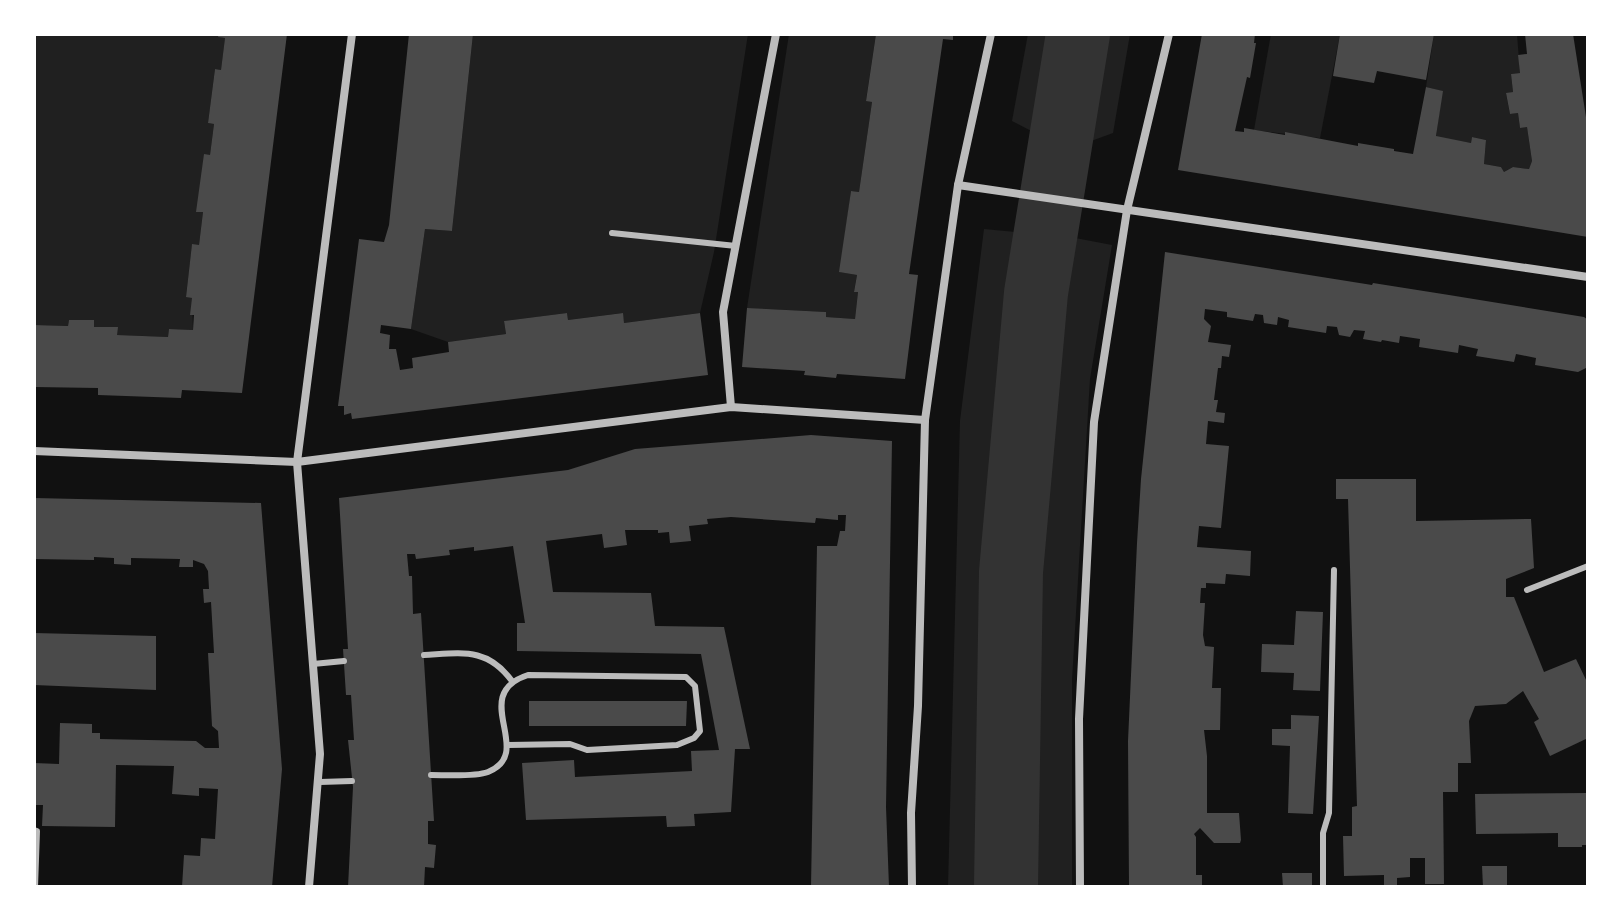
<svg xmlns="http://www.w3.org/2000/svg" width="1622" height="921" viewBox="0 0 1622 921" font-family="'Source Sans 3',sans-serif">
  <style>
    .green { fill: #202020 }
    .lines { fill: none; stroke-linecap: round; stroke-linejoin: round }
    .river { stroke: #333; stroke-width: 64 }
    .building { fill: #4a4a4a }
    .service { stroke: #bcbcbc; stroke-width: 6 }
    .minor { stroke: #bcbcbc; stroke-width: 8 }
  </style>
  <rect width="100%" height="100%" fill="#111"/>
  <g class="green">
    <polygon points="34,34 219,34 219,37 225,38 221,70 215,69 208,123 214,124 210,155 197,212 203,212 199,245 192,245 186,296 192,298 193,330 169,329 168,337 117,335 117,327 94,327 94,320 69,320 68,326 34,325"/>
    <polygon points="473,34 748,34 714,252 700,313 624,323 622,313 568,320 567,313 504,321 506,334 448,342 411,329 425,229 452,231"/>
    <polygon points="789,34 876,34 866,100 872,102 859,192 851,191 840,272 857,275 854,291 858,292 855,319 826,317 826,312 747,308"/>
    <polygon points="1028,34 1130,34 1113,133 1083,144 1037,134 1012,121"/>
    <polygon points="1271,34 1340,34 1320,138 1254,130"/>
    <polygon points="1434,34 1517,34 1520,73 1511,74 1513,92 1506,94 1510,114 1518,113 1520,128 1527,127 1532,161 1529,169 1513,167 1504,172 1501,167 1484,164 1486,140 1472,137 1471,143 1436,137 1442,91 1426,87"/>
    <polygon points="984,229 1070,237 1112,245 1090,379 1081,529 1072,680 1072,887 948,887 960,421"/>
  </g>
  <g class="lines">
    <polyline class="river" points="1006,887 1011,572 1036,293 1078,34"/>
  </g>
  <g class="building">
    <polygon points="219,34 287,34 242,393 182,390 181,398 98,395 98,388 34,387 34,325 68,326 69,320 94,320 94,327 118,327 117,335 168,337 169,329 193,330 194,315 190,315 192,298 186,297 192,244 199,245 203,212 196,212 204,154 210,155 214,124 208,123 215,69 221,70 225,38 218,37"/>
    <polygon points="409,34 473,34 452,231 425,229 411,329 381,325 380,333 390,335 389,349 396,349 400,370 413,368 412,358 449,352 448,342 506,334 504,321 567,313 568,320 623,313 624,323 700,313 708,375 352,419 351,413 344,415 344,406 338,406 359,239 384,242 389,225"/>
    <polygon points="876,34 953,34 953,40 943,39 909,274 918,275 905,379 837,374 836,378 804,375 805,371 742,367 747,308 826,312 826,317 855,319 858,292 854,292 857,275 839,272 851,191 859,192 872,102 866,101"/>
    <polygon points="1202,34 1255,34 1254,43 1256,43 1250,78 1247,77 1235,131 1244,132 1244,128 1285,135 1285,132 1358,146 1358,143 1394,149 1394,151 1413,154 1426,87 1443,91 1436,136 1471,143 1472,137 1486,140 1484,164 1501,167 1504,172 1513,167 1529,169 1532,161 1527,127 1520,128 1518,113 1510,114 1506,93 1513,92 1511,74 1520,73 1518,55 1527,54 1525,34 1573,34 1588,130 1588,237 1178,170"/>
    <polygon points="1340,34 1434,34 1426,80 1377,71 1374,83 1333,76"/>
    <polygon points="1165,252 1372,285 1373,283 1449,295 1584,317 1588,320 1588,367 1578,372 1535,365 1536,358 1516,354 1514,362 1476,356 1478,349 1459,345 1458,353 1419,347 1420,339 1400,336 1399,343 1382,340 1381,342 1363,339 1365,331 1354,330 1350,337 1339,335 1337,327 1327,326 1326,333 1288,327 1289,320 1278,317 1277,325 1264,323 1263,315 1255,314 1253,321 1227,317 1227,312 1205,309 1204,319 1211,326 1208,342 1231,345 1229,357 1222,356 1221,368 1218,368 1214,400 1218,400 1216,412 1225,413 1224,423 1208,421 1206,444 1229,446 1221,528 1199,526 1197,547 1251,551 1250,576 1226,574 1225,584 1206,583 1206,588 1201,588 1200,603 1205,603 1203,635 1205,646 1214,647 1212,688 1221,688 1220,730 1204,730 1207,756 1207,813 1239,813 1241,840 1240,843 1214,843 1200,828 1194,834 1196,837 1196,875 1202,875 1202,887 1129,887 1128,741 1137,543 1141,479"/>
    <polygon points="811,435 892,441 886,807 889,887 811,887 817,546 837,546 840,531 845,531 846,515 838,515 838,520 816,518 815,523 731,517 707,519 708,524 689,526 691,541 670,543 669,532 658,533 658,530 625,530 627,545 604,548 602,534 546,541 553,592 651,593 655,626 724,627 750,749 735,749 731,812 694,814 695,826 667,827 666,816 526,820 522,763 574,760 575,777 692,771 691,751 719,750 701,654 517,651 517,623 525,623 513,546 474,551 474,547 449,550 450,555 416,559 415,554 407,554 409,576 412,576 413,614 421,613 434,821 428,821 428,844 436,845 434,868 425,867 424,887 348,887 353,787 348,740 354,740 351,695 346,695 343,649 348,649 339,498 568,470 635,449"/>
    <polygon points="1336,479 1416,479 1416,521 1531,519 1534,568 1506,579 1506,597 1514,597 1544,672 1576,659 1588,684 1588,738 1550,756 1534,722 1539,719 1523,691 1506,704 1475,706 1469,721 1471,763 1458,763 1458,792 1443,792 1444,884 1425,884 1425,858 1410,858 1410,877 1397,878 1397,887 1384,887 1384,875 1344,876 1343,836 1352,836 1352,807 1357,806 1348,499 1336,499"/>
    <polygon points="34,498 261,503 282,769 272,887 182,887 184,855 200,856 201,838 215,839 218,789 199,788 199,796 172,794 174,766 116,765 115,827 42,826 43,805 34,805 34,763 59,764 60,723 92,724 92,733 100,733 100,739 196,741 205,748 219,748 218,731 212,726 208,653 214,653 211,602 204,603 203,589 209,589 208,571 204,564 193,560 193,567 179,567 180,559 131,558 131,565 114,564 114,558 94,557 94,560 34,559"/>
    <polygon points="1296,611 1323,612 1320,691 1293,690 1294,673 1261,672 1262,644 1294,645"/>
    <polygon points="34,633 156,636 156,690 34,685"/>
    <polygon points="529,701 687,701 686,726 529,726"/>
    <polygon points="1291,715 1319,716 1313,814 1288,813 1290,746 1272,745 1272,729 1291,729"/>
    <polygon points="1588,793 1588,845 1582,845 1582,847 1558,847 1558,833 1476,834 1475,794"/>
    <polygon points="1482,866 1507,866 1507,887 1483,887"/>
    <polygon points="1282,873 1312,873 1312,887 1283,887"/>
  </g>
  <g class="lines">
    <g class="service">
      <polyline points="612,233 736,246"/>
      <polyline points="1527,590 1588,566"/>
      <path d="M424,655C462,653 487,647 512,681"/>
      <polyline points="313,664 344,661"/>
      <path d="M431,775C446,775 475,777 488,772C537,752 467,695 528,675L686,677L695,686L700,731L694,738L677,745L587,750L570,744L508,745"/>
      <polyline points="320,782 352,781"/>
      <polyline points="34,830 37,831 35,887"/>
      <polyline points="1323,887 1323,833 1329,813 1334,570"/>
    </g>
    <g class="minor">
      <polyline points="958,185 1588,277"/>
      <polyline points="731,407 723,312 776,34"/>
      <polyline points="34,451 297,462 731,407 925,420"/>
      <polyline points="309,887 320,754 297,462 352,34"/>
      <polyline points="912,887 911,813 918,706 925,420 958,185 991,34"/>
      <polyline points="1080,887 1079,719 1094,422 1127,210 1169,34"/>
    </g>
  </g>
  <rect width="1622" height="921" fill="none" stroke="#ffffff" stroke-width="72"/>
</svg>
